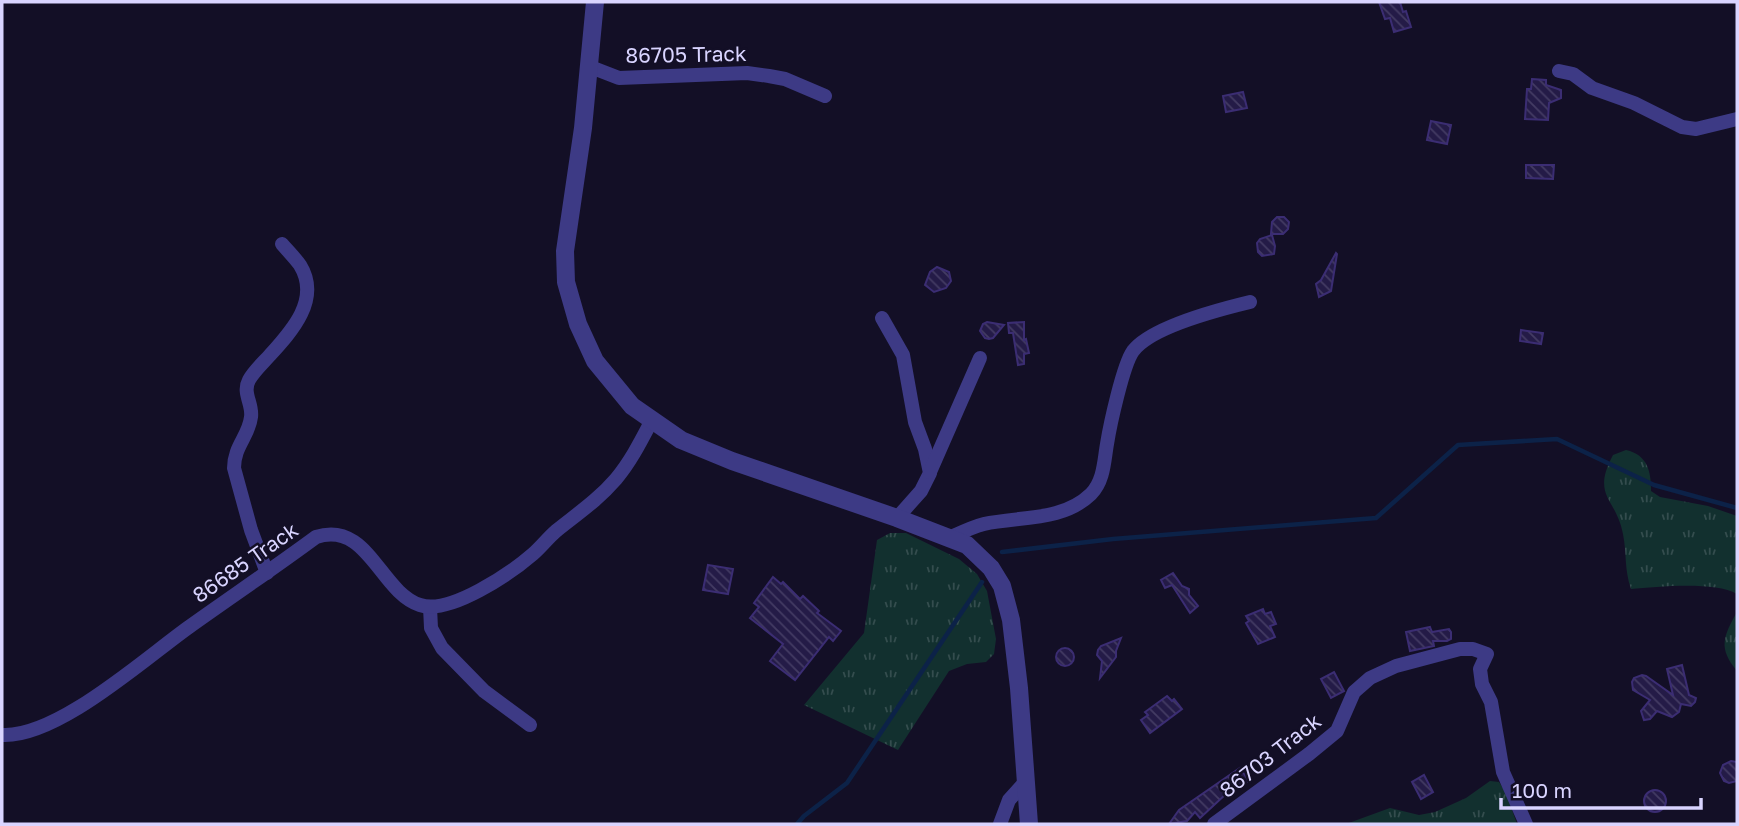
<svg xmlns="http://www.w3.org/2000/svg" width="1739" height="826" viewBox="0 0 1739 826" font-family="'Golos Text',sans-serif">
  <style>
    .grass { fill: url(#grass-tufts) }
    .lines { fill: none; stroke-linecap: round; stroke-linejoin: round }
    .stream { stroke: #0c2248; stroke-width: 4.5 }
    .building { fill: url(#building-back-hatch); stroke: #3b2d73; stroke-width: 2 }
    .minor { stroke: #3d3a85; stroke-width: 14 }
    .tertiary { stroke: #3d3a85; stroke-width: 18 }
    .labels { text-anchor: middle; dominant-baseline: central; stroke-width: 5; stroke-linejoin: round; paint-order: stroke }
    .street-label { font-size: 21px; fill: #d9d4ff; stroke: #130f26 }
  </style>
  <defs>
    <pattern id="grass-tufts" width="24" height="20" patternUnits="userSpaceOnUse" patternTransform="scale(1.75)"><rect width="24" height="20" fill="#12302f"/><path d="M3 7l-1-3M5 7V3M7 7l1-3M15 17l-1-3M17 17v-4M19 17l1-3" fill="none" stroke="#344d4e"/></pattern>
    <pattern id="building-back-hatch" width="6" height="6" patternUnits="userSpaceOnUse" patternTransform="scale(1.75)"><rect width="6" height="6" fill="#241b47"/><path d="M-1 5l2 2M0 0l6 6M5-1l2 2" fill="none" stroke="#433b63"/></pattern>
  </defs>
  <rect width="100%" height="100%" fill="#130f26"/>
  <g class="grass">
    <path d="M1626,450C1648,455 1651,472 1651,491L1660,497L1708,506L1737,516V594C1715,581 1657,587 1631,589C1624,568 1627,554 1623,534C1616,497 1591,497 1613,455Z"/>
    <polygon points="890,533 906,533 959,559 977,574 987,591 996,639 994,654 986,662 967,664 949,671 898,750 804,705 864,633 877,540"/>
    <path d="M1737,612V671C1718,648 1723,637 1737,612Z"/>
    <polygon points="1490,781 1499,782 1506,793 1517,824 1346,824 1390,808 1419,815 1435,812 1466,798"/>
  </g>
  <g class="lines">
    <g class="stream">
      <polyline points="1002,552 1113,539 1376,518 1458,445 1557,439 1654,485 1737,508"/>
      <polyline points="797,824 804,816 847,783 982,582"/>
    </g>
  </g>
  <g class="building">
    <polygon points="1379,2 1400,2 1403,12 1406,11 1411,27 1394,32 1390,18 1385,19"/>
    <polygon points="1532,79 1546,80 1546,85 1561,90 1561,98 1549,103 1548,120 1525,119 1527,89 1531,89"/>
    <polygon points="1243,92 1247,108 1226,112 1223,96"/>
    <polygon points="1431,121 1451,125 1447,144 1427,140"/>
    <polygon points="1526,165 1554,165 1553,179 1526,178"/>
    <polygon points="1277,217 1284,217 1289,222 1288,229 1283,234 1271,234 1272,222"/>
    <polygon points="1272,235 1275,246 1274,254 1262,256 1258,252 1257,243 1260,239"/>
    <polygon points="1336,253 1337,254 1331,291 1319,297 1316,284 1321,280"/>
    <polygon points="937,267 949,272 951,281 946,288 934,292 925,285 930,272"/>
    <polygon points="987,322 1004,325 993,338 989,339 985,338 980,331 983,324"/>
    <polygon points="1024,322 1024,340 1026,339 1029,353 1024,354 1024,364 1018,365 1013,333 1009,333 1008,323"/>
    <polygon points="1521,330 1543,333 1541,344 1520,341"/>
    <polygon points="708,565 733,569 728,594 703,590"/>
    <polygon points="1173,573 1182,586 1189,589 1189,595 1198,606 1190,613 1172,585 1165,588 1161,580"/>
    <polygon points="773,577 781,584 783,582 800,599 803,596 819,611 817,613 841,631 833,641 829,637 795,680 770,661 783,644 750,618 759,607 754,603"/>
    <polygon points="1263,609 1265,614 1271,612 1276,624 1270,626 1275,637 1258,644 1246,623 1249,621 1246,616"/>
    <polygon points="1430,627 1432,632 1449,629 1451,632 1451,639 1447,641 1433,641 1434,646 1410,651 1406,632"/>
    <polygon points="1121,638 1116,651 1116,657 1100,678 1102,661 1097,655 1098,650 1101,646"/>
    <circle cx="1065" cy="657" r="9"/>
    <polygon points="1682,665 1689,695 1696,698 1695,702 1691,706 1681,704 1679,712 1672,717 1657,711 1650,719 1644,720 1641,711 1650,700 1633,690 1632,682 1634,678 1642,675 1646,676 1673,695 1667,669"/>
    <polygon points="1334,672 1344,691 1331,698 1321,679"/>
    <polygon points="1167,696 1172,701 1174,699 1182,709 1150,733 1141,720 1148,715 1145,712"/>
    <polygon points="1731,761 1737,762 1737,781 1729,783 1724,781 1720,773 1723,765"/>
    <polygon points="1240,768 1249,781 1227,793 1200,818 1195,812 1187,821 1169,824 1179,810"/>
    <polygon points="1424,775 1433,792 1421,799 1412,782"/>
    <circle cx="1655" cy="801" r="11"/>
  </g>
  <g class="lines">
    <g class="minor">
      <polyline points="588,66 619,78 747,73 769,76 785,79 825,96"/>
      <polyline points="1559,71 1573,74 1592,88 1634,103 1682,127 1696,129 1737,119"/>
      <polyline points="882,318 903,355 915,422 925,449 930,473 921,491 897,518"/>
      <polyline points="930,472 980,358"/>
      <path d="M949,538C960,533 972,527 984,524C1019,516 1062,522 1091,494C1104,481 1104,461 1107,444C1110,425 1123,365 1133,351C1151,327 1221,309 1250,302"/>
      <path d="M267,573L251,530L234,468C234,446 249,436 251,417C253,404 242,393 249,380C254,371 263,363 270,355C292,331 321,299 300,265C295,258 288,251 282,244"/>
      <polyline points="430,607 431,628 442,648 484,691 530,725"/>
      <path d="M2,735C57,738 144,659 189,627C231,597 274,568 316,537C368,520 380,592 420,605C450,615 511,573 533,554C541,547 548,538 556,531C577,514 598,500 616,479C631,461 641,441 652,420"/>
      <polyline points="1000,824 1009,800 1026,781"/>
      <polyline points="1214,824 1309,754 1337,731 1354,692 1370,678 1396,666 1460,649 1473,649 1487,654 1480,669 1482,684 1491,702 1503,772 1526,824"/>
    </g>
    <polyline class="tertiary" points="595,2 583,128 565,251 566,282 578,324 595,361 632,406 681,440 732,461 897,518 967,545 991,568 1002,586 1011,620 1019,688 1029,824"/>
  </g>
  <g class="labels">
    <g class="street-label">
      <text transform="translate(686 54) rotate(-1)">86705 Track</text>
      <text transform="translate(245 562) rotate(-35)">86685 Track</text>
      <text transform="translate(1270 755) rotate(-38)">86703 Track</text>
    </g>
  </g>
  <rect width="1739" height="826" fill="none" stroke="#d9d4ff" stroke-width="7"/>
  <path d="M1501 798v10h200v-10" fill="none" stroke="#d9d4ff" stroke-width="3.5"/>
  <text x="1512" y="798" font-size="21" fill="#d9d4ff" stroke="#130f26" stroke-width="5" paint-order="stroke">100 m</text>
</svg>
